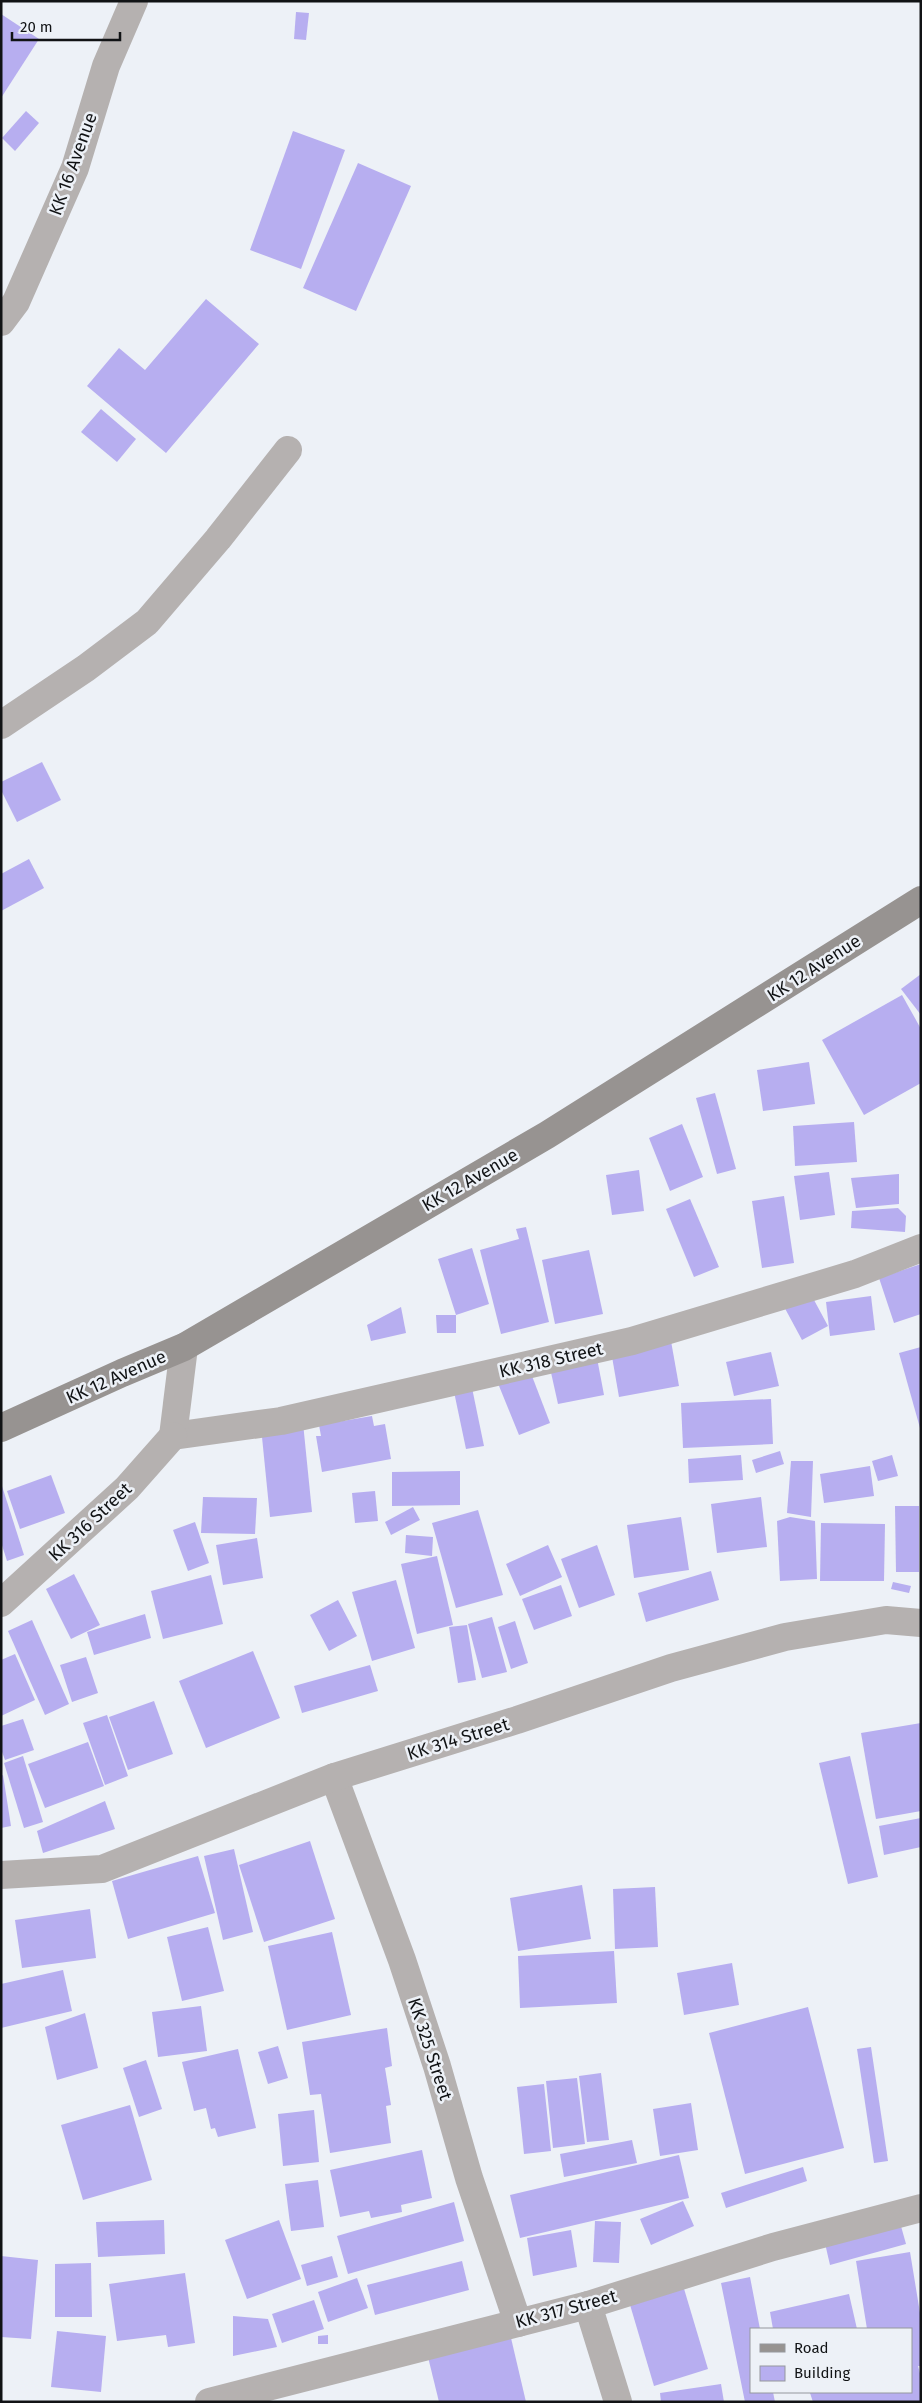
<svg xmlns="http://www.w3.org/2000/svg" width="922" height="2403" viewBox="0 0 922 2403" font-family="'Fira Sans',sans-serif">
  <style>
    .building { fill: #b7aef0 }
    .lines { fill: none; stroke-linecap: round; stroke-linejoin: round }
    .street { stroke: #b5b1b0; stroke-width: 28 }
    .secondary { stroke: #979391; stroke-width: 28 }
    .labels { text-anchor: middle; dominant-baseline: central; stroke-width: 5; stroke-linejoin: round; paint-order: stroke }
    .street-label { font-size: 18px; fill: #111315; stroke: #edf1f7 }
  </style>
  <rect width="100%" height="100%" fill="#edf1f7"/>
  <g class="building">
    <polygon points="296,12 309,13 306,40 294,39"/>
    <polygon points="1,14 39,39 1,98"/>
    <polygon points="26,111 39,123 15,151 2,138"/>
    <polygon points="293,131 345,150 301,269 250,250"/>
    <polygon points="358,163 411,186 356,311 303,288"/>
    <polygon points="206,299 259,344 166,453 87,386 119,348 145,370"/>
    <polygon points="101,409 136,439 117,462 81,432"/>
    <polygon points="42,762 61,800 17,822 1,790 1,782"/>
    <polygon points="29,859 44,888 1,911 1,874"/>
    <polygon points="921,974 921,1015 901,989"/>
    <polygon points="902,995 921,1029 921,1083 864,1115 822,1040"/>
    <polygon points="809,1062 815,1104 763,1111 757,1070"/>
    <polygon points="715,1093 736,1169 717,1174 696,1098"/>
    <polygon points="854,1122 857,1162 795,1166 793,1126"/>
    <polygon points="682,1124 703,1177 670,1191 649,1138"/>
    <polygon points="639,1170 644,1211 612,1215 606,1175"/>
    <polygon points="829,1172 835,1215 800,1220 794,1176"/>
    <polygon points="899,1174 899,1204 856,1208 851,1178"/>
    <polygon points="784,1196 794,1263 762,1268 752,1201"/>
    <polygon points="690,1199 719,1267 694,1277 666,1209"/>
    <polygon points="898,1208 906,1216 905,1232 851,1228 852,1211"/>
    <polygon points="526,1227 549,1322 501,1334 480,1250 519,1239 516,1229"/>
    <polygon points="472,1248 489,1304 456,1315 456,1333 437,1333 436,1315 456,1315 438,1259"/>
    <polygon points="589,1250 603,1314 555,1324 542,1260"/>
    <polygon points="921,1264 921,1314 894,1323 879,1278"/>
    <polygon points="807,1287 828,1326 802,1340 781,1301"/>
    <polygon points="871,1296 875,1330 830,1336 826,1302"/>
    <polygon points="401,1307 406,1333 371,1341 367,1325"/>
    <polygon points="671,1341 679,1386 619,1397 611,1351"/>
    <polygon points="921,1347 921,1428 920,1428 899,1353"/>
    <polygon points="771,1352 779,1386 734,1396 726,1362"/>
    <polygon points="597,1358 604,1395 558,1404 550,1368"/>
    <polygon points="527,1363 550,1423 519,1435 495,1376"/>
    <polygon points="471,1383 484,1446 466,1449 453,1387"/>
    <polygon points="771,1399 773,1444 683,1448 681,1403"/>
    <polygon points="372,1416 374,1426 385,1424 391,1459 322,1472 316,1436 321,1436 319,1425"/>
    <polygon points="303,1423 312,1512 270,1517 261,1427"/>
    <polygon points="780,1451 784,1464 756,1473 752,1460"/>
    <polygon points="741,1455 743,1480 689,1483 688,1459"/>
    <polygon points="892,1455 898,1476 878,1481 872,1461"/>
    <polygon points="791,1461 813,1461 811,1517 787,1513"/>
    <polygon points="870,1466 874,1496 824,1503 820,1474"/>
    <polygon points="460,1471 460,1505 392,1506 392,1472"/>
    <polygon points="51,1475 65,1513 20,1529 7,1491"/>
    <polygon points="2,1486 24,1555 7,1561 1,1542"/>
    <polygon points="375,1491 378,1521 355,1523 352,1493"/>
    <polygon points="203,1497 257,1498 255,1534 201,1533"/>
    <polygon points="761,1497 767,1547 717,1553 711,1504"/>
    <polygon points="895,1506 919,1506 919,1572 896,1572"/>
    <polygon points="413,1507 420,1520 391,1535 385,1522"/>
    <polygon points="478,1510 503,1595 456,1608 432,1523"/>
    <polygon points="681,1517 689,1570 634,1578 627,1525"/>
    <polygon points="790,1517 815,1521 817,1579 780,1581 777,1521"/>
    <polygon points="195,1522 209,1563 188,1571 173,1530"/>
    <polygon points="821,1523 885,1524 884,1581 820,1581"/>
    <polygon points="406,1535 433,1537 432,1556 405,1553"/>
    <polygon points="257,1538 263,1578 223,1585 216,1545"/>
    <polygon points="548,1545 562,1577 520,1596 506,1564"/>
    <polygon points="597,1545 615,1595 579,1608 561,1559"/>
    <polygon points="437,1556 453,1625 417,1634 401,1564"/>
    <polygon points="711,1571 719,1600 646,1622 638,1593"/>
    <polygon points="74,1574 100,1625 71,1639 46,1589"/>
    <polygon points="211,1575 223,1624 163,1639 151,1591"/>
    <polygon points="396,1580 415,1648 372,1661 352,1592"/>
    <polygon points="893,1582 911,1586 909,1593 891,1589"/>
    <polygon points="561,1585 572,1616 534,1630 522,1599"/>
    <polygon points="338,1600 357,1636 329,1651 310,1615"/>
    <polygon points="145,1614 151,1638 94,1655 87,1632"/>
    <polygon points="492,1617 507,1672 482,1678 468,1624"/>
    <polygon points="32,1620 69,1704 45,1715 8,1631"/>
    <polygon points="515,1621 528,1663 511,1669 498,1627"/>
    <polygon points="467,1625 476,1680 458,1683 449,1627"/>
    <polygon points="253,1651 280,1718 206,1748 179,1681"/>
    <polygon points="15,1654 35,1700 1,1716 1,1660"/>
    <polygon points="86,1657 98,1693 72,1702 60,1665"/>
    <polygon points="370,1665 378,1691 302,1713 294,1686"/>
    <polygon points="154,1701 173,1754 128,1770 109,1717"/>
    <polygon points="107,1715 128,1776 105,1785 83,1723"/>
    <polygon points="23,1719 34,1750 5,1760 1,1749 1,1726"/>
    <polygon points="921,1723 921,1811 876,1819 861,1733"/>
    <polygon points="88,1742 104,1786 45,1808 28,1764"/>
    <polygon points="23,1756 43,1822 24,1828 4,1763"/>
    <polygon points="850,1756 878,1877 848,1884 819,1763"/>
    <polygon points="3,1775 11,1826 1,1828 1,1776"/>
    <polygon points="105,1801 115,1829 43,1853 37,1831"/>
    <polygon points="921,1818 921,1847 884,1855 879,1826"/>
    <polygon points="310,1841 335,1919 264,1942 239,1865"/>
    <polygon points="234,1849 253,1932 223,1940 204,1856"/>
    <polygon points="198,1856 215,1913 128,1939 112,1881"/>
    <polygon points="582,1885 591,1939 518,1951 510,1898"/>
    <polygon points="655,1887 658,1947 615,1949 613,1889"/>
    <polygon points="90,1909 96,1958 22,1968 15,1920"/>
    <polygon points="208,1927 224,1991 182,2001 167,1937"/>
    <polygon points="332,1932 351,2015 287,2030 268,1946"/>
    <polygon points="614,1951 617,2003 520,2008 518,1956"/>
    <polygon points="732,1963 739,2005 684,2015 677,1973"/>
    <polygon points="63,1970 72,2011 1,2028 1,1984"/>
    <polygon points="201,2006 207,2051 158,2057 152,2012"/>
    <polygon points="808,2007 844,2148 745,2174 709,2033"/>
    <polygon points="85,2013 98,2068 57,2080 45,2027"/>
    <polygon points="387,2028 392,2066 385,2068 391,2105 386,2106 391,2143 330,2153 321,2094 310,2095 302,2042"/>
    <polygon points="278,2046 288,2078 268,2084 258,2052"/>
    <polygon points="871,2047 888,2161 874,2163 857,2049"/>
    <polygon points="238,2049 256,2128 218,2137 215,2128 211,2129 206,2108 194,2111 182,2062"/>
    <polygon points="146,2060 162,2109 139,2117 123,2068"/>
    <polygon points="601,2073 609,2140 587,2142 579,2076"/>
    <polygon points="577,2078 585,2144 553,2148 546,2081"/>
    <polygon points="544,2084 551,2151 524,2154 517,2087"/>
    <polygon points="691,2103 698,2150 660,2156 653,2109"/>
    <polygon points="130,2105 152,2180 83,2200 61,2125"/>
    <polygon points="314,2110 319,2162 283,2166 278,2114"/>
    <polygon points="632,2140 637,2163 564,2177 560,2154"/>
    <polygon points="422,2150 432,2198 401,2205 402,2212 371,2218 369,2211 340,2217 330,2170"/>
    <polygon points="679,2155 689,2198 520,2238 510,2195"/>
    <polygon points="803,2167 807,2181 726,2208 721,2193"/>
    <polygon points="318,2180 324,2227 291,2231 285,2184"/>
    <polygon points="683,2201 694,2226 651,2245 640,2219"/>
    <polygon points="454,2202 464,2241 348,2274 337,2236"/>
    <polygon points="899,2219 906,2244 830,2265 824,2239"/>
    <polygon points="164,2220 165,2254 98,2257 96,2222"/>
    <polygon points="279,2220 301,2279 247,2299 225,2240"/>
    <polygon points="595,2221 621,2222 619,2263 593,2262"/>
    <polygon points="571,2230 577,2267 533,2276 527,2238"/>
    <polygon points="910,2252 921,2319 921,2366 918,2366 921,2377 921,2402 813,2402 810,2393 814,2392 911,2392 911,2329 867,2329 856,2261"/>
    <polygon points="1,2256 38,2260 31,2339 1,2337"/>
    <polygon points="332,2256 338,2277 307,2286 301,2265"/>
    <polygon points="462,2261 469,2290 375,2315 367,2285"/>
    <polygon points="91,2263 92,2317 55,2317 55,2264"/>
    <polygon points="185,2273 195,2343 168,2347 166,2335 117,2341 109,2284"/>
    <polygon points="750,2277 760,2329 751,2329 751,2392 773,2392 775,2402 745,2402 721,2283"/>
    <polygon points="357,2278 368,2308 328,2322 318,2292"/>
    <polygon points="682,2282 708,2369 654,2386 628,2298"/>
    <polygon points="849,2294 857,2329 773,2329 770,2312"/>
    <polygon points="314,2300 324,2329 282,2343 272,2314"/>
    <polygon points="233,2316 268,2319 277,2347 233,2356"/>
    <polygon points="57,2331 106,2336 101,2392 51,2387"/>
    <polygon points="328,2335 328,2344 318,2344 318,2336"/>
    <polygon points="511,2338 526,2402 439,2402 428,2357"/>
    <polygon points="721,2384 724,2402 661,2402 660,2393"/>
  </g>
  <g class="lines">
    <g class="street">
      <polyline points="1,322 16,302 75,168 106,66 134,1"/>
      <polyline points="1,725 86,668 147,622 218,539 288,450"/>
      <polyline points="173,1436 281,1421 632,1341 855,1274 921,1248"/>
      <polyline points="173,1436 184,1347"/>
      <polyline points="1,1603 127,1488 173,1436"/>
      <polyline points="334,1777 402,1960 437,2066 469,2178 518,2323"/>
      <polyline points="1,1875 102,1869 334,1777 517,1720 671,1668 785,1637 886,1620 921,1623"/>
      <polyline points="588,2305 618,2402"/>
      <polyline points="209,2402 588,2305 773,2247 921,2208"/>
    </g>
    <polyline class="secondary" points="1,1428 122,1373 184,1347 547,1135 921,900"/>
  </g>
  <g class="labels">
    <g class="street-label">
      <text transform="translate(73 164) rotate(-70)">KK 16 Avenue</text>
      <text transform="translate(814 968) rotate(-33)">KK 12 Avenue</text>
      <text transform="translate(470 1180) rotate(-30)">KK 12 Avenue</text>
      <text transform="translate(551 1360) rotate(-13)">KK 318 Street</text>
      <text transform="translate(116 1377) rotate(-24)">KK 12 Avenue</text>
      <text transform="translate(90 1522) rotate(-43)">KK 316 Street</text>
      <text transform="translate(458 1739) rotate(-17)">KK 314 Street</text>
      <text transform="translate(430 2049) rotate(72)">KK 325 Street</text>
      <text transform="translate(566 2309) rotate(-15)">KK 317 Street</text>
    </g>
  </g>
  <rect width="922" height="2403" fill="none" stroke="#111315" stroke-width="5"/>
  <rect x="750" y="2328" width="162" height="65" fill="#edf1f7" stroke="#95989d"/>
  <rect x="760" y="2344" width="25" height="8" fill="#979391" stroke="#95989d"/>
  <text x="794" y="2353" font-size="15" fill="#111315">Road</text>
  <rect x="760" y="2366" width="25" height="15" fill="#b7aef0" stroke="#95989d"/>
  <text x="794" y="2378" font-size="15" fill="#111315">Building</text>
  <path d="M12 32v8h108v-8" fill="none" stroke="#111315" stroke-width="2.5"/>
  <text x="20" y="32" font-size="15" fill="#111315" stroke="#edf1f7" stroke-width="4" paint-order="stroke">20 m</text>
</svg>
